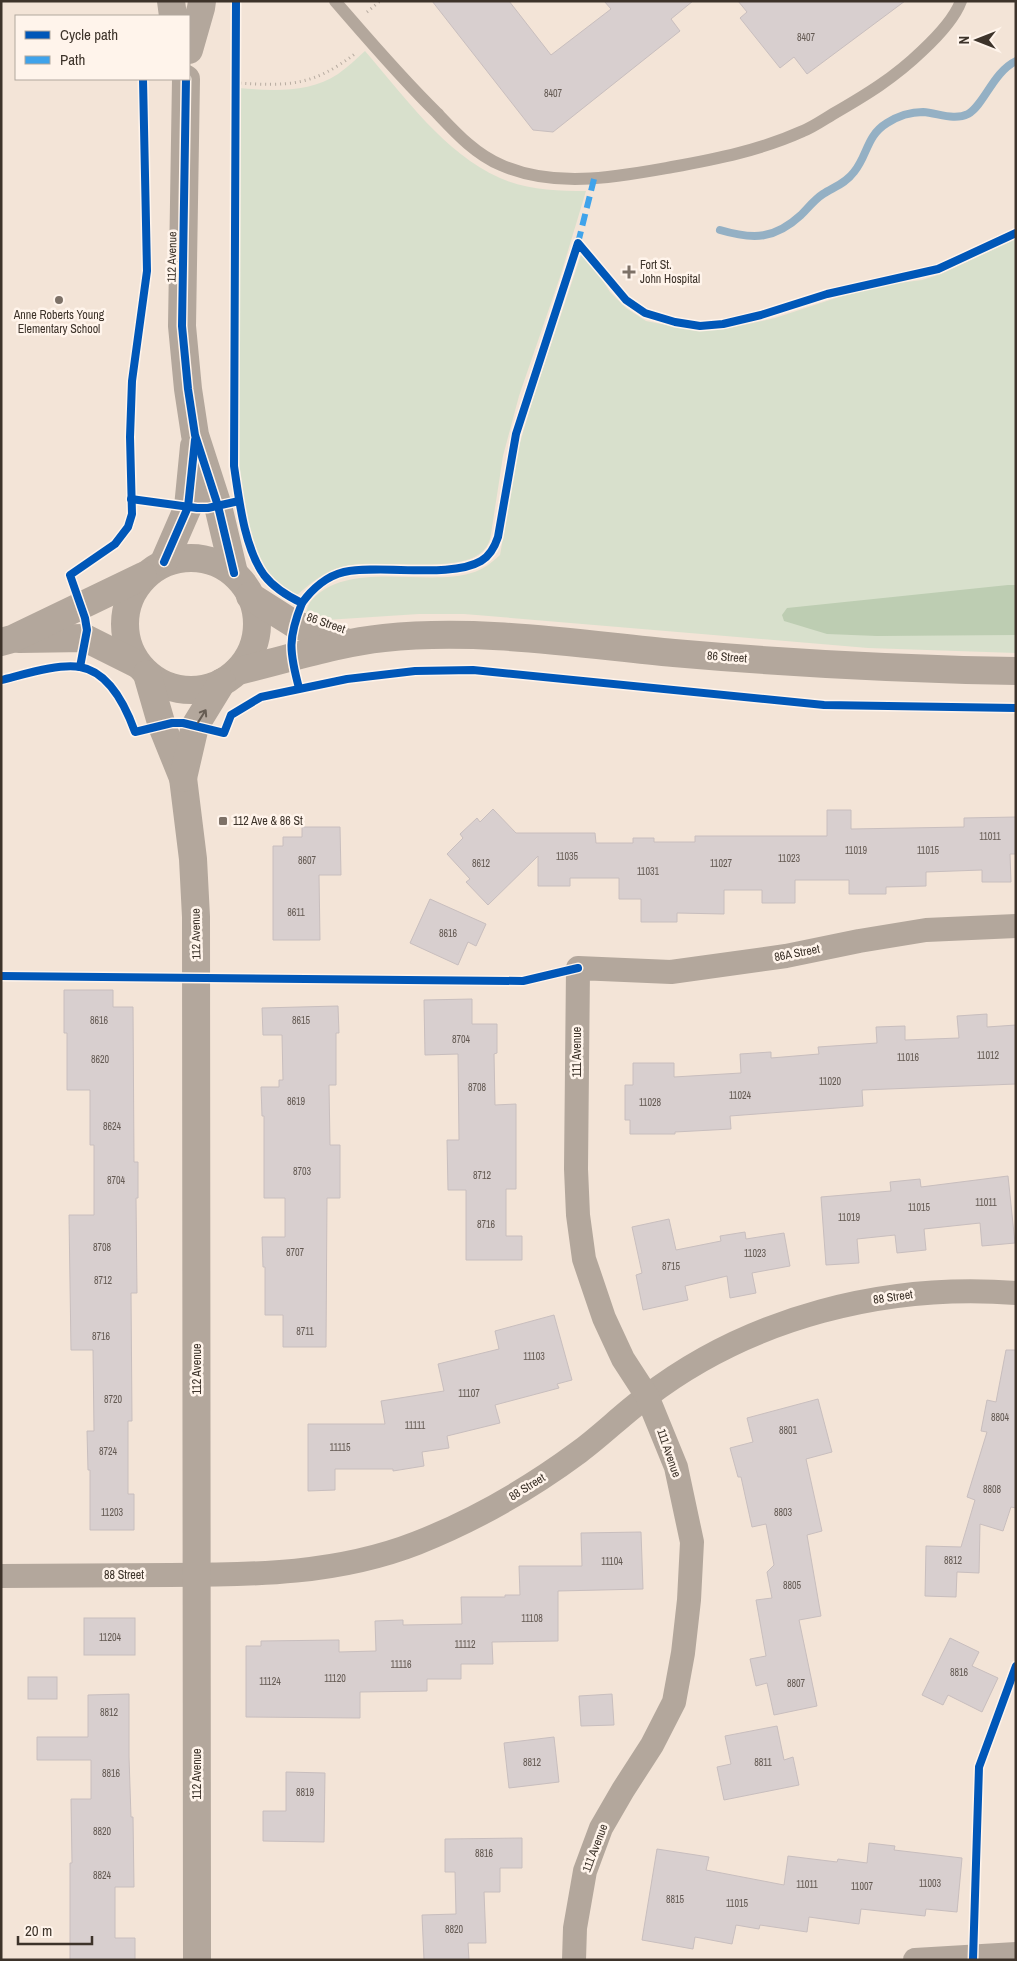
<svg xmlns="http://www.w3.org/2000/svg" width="1017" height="1961" viewBox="0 0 1017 1961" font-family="'Archivo Narrow',sans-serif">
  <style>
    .green { fill: #d8e0cc }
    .forest { fill: #bdcdb2 }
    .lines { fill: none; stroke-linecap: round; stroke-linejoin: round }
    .stream { stroke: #94b0c4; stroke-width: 8 }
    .building { fill: #d8cfcf; stroke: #c8bebe }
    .path { stroke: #b7aca1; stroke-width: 3; stroke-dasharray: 1 4; stroke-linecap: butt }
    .service { stroke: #b3a79c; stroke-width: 12 }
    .minor { stroke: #b3a79c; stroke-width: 24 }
    .tertiary { stroke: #b3a79c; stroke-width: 28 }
    .quiet { stroke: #3fa3eb; stroke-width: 6; stroke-dasharray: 12 6; stroke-linecap: butt }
    .cycleway-casing { stroke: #fff4eb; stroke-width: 11 }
    .cycleway { stroke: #0057b8; stroke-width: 8 }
    .oneway { stroke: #665c52 }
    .poi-dot { fill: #7d7167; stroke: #fff4eb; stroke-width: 2 }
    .labels { text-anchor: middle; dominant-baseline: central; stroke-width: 5; stroke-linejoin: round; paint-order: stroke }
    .number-label { font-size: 10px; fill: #645a53 }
    .street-label { font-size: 12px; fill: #3d332a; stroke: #fff4eb }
    .poi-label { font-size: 12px; fill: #3d332a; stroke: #fff4eb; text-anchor: start }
  </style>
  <rect width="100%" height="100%" fill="#f3e4d7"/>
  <g class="green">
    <path d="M365,51C405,97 444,153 500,178C527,190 557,191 586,191L561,274L519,396L503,456L491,534C490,541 488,546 483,551C459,575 380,558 345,566C326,570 311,583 297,595C289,591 280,587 274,580C250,557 241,493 238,460L239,88C272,91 310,93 338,74C348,67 356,59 365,51Z"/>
    <path d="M1016,239V653L868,648L464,614H419L326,620L305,615C307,611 308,604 311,601C347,559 425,587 471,573C483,570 491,563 500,555L519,446L534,395L581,255L587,259L598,273L610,292L626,308L646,321L698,331L730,328L775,318L839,297L891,284L922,280L941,274Z"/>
  </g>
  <polygon class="forest" points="1008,585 1016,585 1016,635 877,636 827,634 784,621 782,615 787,608"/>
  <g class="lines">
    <path class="stream" d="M720,230C754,240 775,239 801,215C808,208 815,199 823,194C834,187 846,183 854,172C868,155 866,136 887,123C898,116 911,112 923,112C938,113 954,121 968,114C984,105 993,72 1016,61"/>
  </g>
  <g class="building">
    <polygon points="432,1 509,1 551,55 611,9 604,1 693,1 671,19 680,31 553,132 533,130"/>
    <polygon points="738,1 905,1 807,74 794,57 780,68 740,18 747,12"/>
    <polygon points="493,809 516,833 595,833 596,843 633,843 633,838 654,838 654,842 695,842 695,836 827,836 827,810 851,810 851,829 964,827 964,818 1016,817 1016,854 1010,854 1011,882 982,882 982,870 926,872 926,886 886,887 886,894 849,894 849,880 795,880 795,903 762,903 762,890 724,890 724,914 677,913 677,922 641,922 641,899 619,899 619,878 570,878 570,886 538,886 538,856 488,905 466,882 470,879 447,854 463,838 460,834 477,818 480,822"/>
    <polygon points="302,827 340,827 341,875 319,875 320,940 273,940 273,846 283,846 283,837 302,837"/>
    <polygon points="430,899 486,924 476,946 468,942 458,965 410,943"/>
    <polygon points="64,990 113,990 113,1007 133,1007 134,1162 138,1162 138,1198 136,1198 137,1293 131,1293 132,1421 128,1421 128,1494 134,1494 134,1530 90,1530 90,1470 88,1470 87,1431 94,1431 93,1350 71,1350 69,1215 94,1215 94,1145 90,1145 90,1090 67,1090 67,1033 64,1033"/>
    <polygon points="472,999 472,1024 497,1024 497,1053 494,1054 495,1105 516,1104 516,1189 506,1189 506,1236 522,1236 522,1260 466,1260 466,1190 448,1190 447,1140 459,1140 458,1054 425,1055 424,1000"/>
    <polygon points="338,1006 339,1033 336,1033 336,1085 329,1085 330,1145 340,1145 340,1198 327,1198 326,1347 283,1347 283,1315 265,1315 265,1267 263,1267 262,1237 285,1237 285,1198 264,1198 264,1116 262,1116 261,1087 279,1087 279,1080 283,1080 282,1035 263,1035 262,1008"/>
    <polygon points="987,1014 987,1027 1016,1025 1016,1084 862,1090 863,1106 730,1116 731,1129 675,1132 675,1134 630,1134 630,1120 625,1120 625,1085 633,1085 633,1063 674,1063 674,1077 741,1073 740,1054 771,1052 771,1058 819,1054 818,1047 877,1043 876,1027 905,1026 905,1040 959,1038 957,1016"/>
    <polygon points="1008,1176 1015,1243 982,1246 980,1223 924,1229 926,1250 897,1253 895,1235 857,1239 859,1263 826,1265 821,1197 891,1191 890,1182 920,1179 921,1187"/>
    <polygon points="669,1219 676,1250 721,1241 720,1236 745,1232 746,1239 784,1233 790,1266 752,1273 756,1293 730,1298 727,1276 685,1286 688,1300 643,1310 636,1275 642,1273 632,1227"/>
    <polygon points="554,1315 572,1380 557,1384 559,1388 495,1405 500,1423 447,1436 449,1448 422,1452 424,1466 393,1471 393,1469 335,1469 335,1490 308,1491 308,1424 385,1424 381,1401 444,1391 438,1364 499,1349 495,1331"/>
    <polygon points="1006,1350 1016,1350 1016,1508 1011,1507 1003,1531 980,1524 979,1573 957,1572 956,1597 925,1596 926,1546 961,1547 975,1500 967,1497 987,1432 981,1431 987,1400 996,1402"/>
    <polygon points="818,1399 832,1452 806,1459 822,1531 807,1535 821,1616 799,1620 817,1706 774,1715 767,1683 756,1686 750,1659 766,1656 756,1600 772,1598 767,1572 774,1565 766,1524 752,1527 741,1477 738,1477 730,1448 753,1442 747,1418"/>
    <polygon points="641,1532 643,1589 558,1591 558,1641 492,1642 493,1664 461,1664 461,1679 427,1679 427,1691 360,1692 360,1718 246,1717 246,1646 261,1646 261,1641 339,1640 339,1652 376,1651 375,1621 403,1620 403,1625 462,1624 461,1597 505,1597 505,1595 520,1595 519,1566 582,1566 581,1533"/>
    <rect x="84" y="1618" width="51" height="37"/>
    <polygon points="950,1638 979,1652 972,1666 998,1678 982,1712 948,1695 943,1705 922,1695"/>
    <rect x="28" y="1677" width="29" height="22"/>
    <polygon points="129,1694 129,1757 131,1817 133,1817 134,1887 115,1887 115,1938 135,1938 135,1960 70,1960 70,1863 72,1863 71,1799 91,1799 91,1760 37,1760 37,1737 88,1737 88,1695"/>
    <polygon points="612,1694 614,1725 581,1726 579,1696"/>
    <polygon points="777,1726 784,1760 793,1757 799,1785 724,1800 717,1767 731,1764 725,1736"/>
    <polygon points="554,1737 559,1782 509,1788 504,1743"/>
    <polygon points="286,1772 325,1773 324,1842 263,1841 263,1811 286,1811"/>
    <polygon points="522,1838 522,1868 500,1868 500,1892 484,1892 486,1943 468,1943 469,1960 424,1960 422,1915 456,1914 455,1872 445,1872 445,1839"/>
    <polygon points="869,1843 895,1846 894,1850 962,1858 957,1912 926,1909 925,1916 861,1909 859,1924 809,1917 807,1932 760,1925 759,1929 736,1925 732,1944 695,1937 693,1949 642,1940 657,1849 709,1857 706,1870 784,1885 788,1856 837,1862 838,1859 867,1863"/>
  </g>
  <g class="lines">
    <g class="path">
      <polyline points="367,12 380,1"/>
      <path d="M235,83C288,86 312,87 356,53"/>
    </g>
    <path class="service" d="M335,1C368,39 401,78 437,113C456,133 475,154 501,165C556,189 616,177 672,167C717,159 761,150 803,131C813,127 823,120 833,114C866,95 894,78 922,51C936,38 954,20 961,1"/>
    <g class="minor">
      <path d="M1,1576C58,1576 114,1575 170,1575C255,1575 338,1574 417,1543C475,1520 529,1489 579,1452C602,1435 623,1414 646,1397C750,1317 886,1283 1016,1293"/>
      <polyline points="574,1960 575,1928 585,1871 601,1828 623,1790 652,1745 674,1702 683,1653 689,1600 692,1542 676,1467 647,1396 623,1359 604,1318 584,1259 578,1215 576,1169 578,968 671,972 786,956 859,941 926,930 1016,926"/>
      <polyline points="915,1960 1016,1954"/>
    </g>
    <g class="tertiary">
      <polyline points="171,1 173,16"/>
      <polyline points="189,50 201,8 202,1"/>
      <polyline points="186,79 182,326 188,389 195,435 218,506 234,573"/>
      <circle cx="191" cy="624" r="66"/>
      <polyline points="164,562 188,507 194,446"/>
      <polyline points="250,596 294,624 348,643"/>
      <polyline points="19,639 85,638 137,664"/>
      <polyline points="1,642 12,639 143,576"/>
      <path d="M238,671C286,660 335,643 384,638C480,628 578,644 674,653C788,663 902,669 1016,671"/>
      <polyline points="147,674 162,726 183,778 193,859 196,917 197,1960"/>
      <polyline points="183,778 195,726 222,682"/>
    </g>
    <polyline class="quiet" points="578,243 594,179"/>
    <g class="cycleway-casing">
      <g id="cycleway">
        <path d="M236,1L234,466C239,499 244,547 264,575C274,588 287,596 302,603C288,638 289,651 299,688"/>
        <polyline points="186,79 182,326 188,389 195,435 218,506 234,573"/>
        <polyline points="131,499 197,508 208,508 239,501"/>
        <polyline points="164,562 188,507 195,440"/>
        <path d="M302,603C312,589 327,576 344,572C381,564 450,579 481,561C490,556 495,546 498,537L516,434L578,243L626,300L645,313L675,322L700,326L723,324L761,315L827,294L938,269L1016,233"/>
        <polyline points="80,667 87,630 85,618 70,575 115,544 128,527 132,514 130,437 132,381 147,271 143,79"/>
        <path d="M1,680C22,675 59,663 80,667C110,672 126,707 135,732L172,723H183L224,733L231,715L261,697L347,679L415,671L473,670L824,705L1016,708"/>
        <polyline points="1,976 523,981 578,968"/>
        <polyline points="973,1960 979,1767 1016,1666"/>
      </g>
    </g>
    <use href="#cycleway" class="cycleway"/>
  </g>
  <defs><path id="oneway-shaft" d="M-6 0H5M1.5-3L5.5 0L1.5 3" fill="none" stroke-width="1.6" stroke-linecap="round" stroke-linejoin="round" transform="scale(1.25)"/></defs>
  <use class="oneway" href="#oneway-shaft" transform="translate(202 716) rotate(-58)"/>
  <g class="poi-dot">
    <path d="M626.5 264.5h5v5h5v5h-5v5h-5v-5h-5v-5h5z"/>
    <circle cx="59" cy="300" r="5"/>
    <rect x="218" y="816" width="10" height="10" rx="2.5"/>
  </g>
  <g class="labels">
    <g class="number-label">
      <text x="806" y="37">8407</text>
      <text x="553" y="93">8407</text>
      <text x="990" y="836">11011</text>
      <text x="856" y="850">11019</text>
      <text x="928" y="850">11015</text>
      <text x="567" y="856">11035</text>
      <text x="789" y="858">11023</text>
      <text x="307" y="860">8607</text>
      <text x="481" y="863">8612</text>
      <text x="721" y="863">11027</text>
      <text x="648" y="871">11031</text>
      <text x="296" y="912">8611</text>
      <text x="448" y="933">8616</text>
      <text x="99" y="1020">8616</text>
      <text x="301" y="1020">8615</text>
      <text x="461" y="1039">8704</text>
      <text x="988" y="1055">11012</text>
      <text x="908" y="1057">11016</text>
      <text x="100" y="1059">8620</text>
      <text x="830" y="1081">11020</text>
      <text x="477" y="1087">8708</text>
      <text x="740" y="1095">11024</text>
      <text x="296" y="1101">8619</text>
      <text x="650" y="1102">11028</text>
      <text x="112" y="1126">8624</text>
      <text x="302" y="1171">8703</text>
      <text x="482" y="1175">8712</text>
      <text x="116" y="1180">8704</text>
      <text x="986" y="1202">11011</text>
      <text x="919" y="1207">11015</text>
      <text x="849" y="1217">11019</text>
      <text x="486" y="1224">8716</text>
      <text x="102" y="1247">8708</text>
      <text x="295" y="1252">8707</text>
      <text x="755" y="1253">11023</text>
      <text x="671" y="1266">8715</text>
      <text x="103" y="1280">8712</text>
      <text x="305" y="1331">8711</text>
      <text x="101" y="1336">8716</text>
      <text x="534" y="1356">11103</text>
      <text x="469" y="1393">11107</text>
      <text x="113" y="1399">8720</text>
      <text x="1000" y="1417">8804</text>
      <text x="415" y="1425">11111</text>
      <text x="788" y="1430">8801</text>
      <text x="340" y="1447">11115</text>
      <text x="108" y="1451">8724</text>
      <text x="992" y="1489">8808</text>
      <text x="112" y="1512">11203</text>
      <text x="783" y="1512">8803</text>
      <text x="953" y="1560">8812</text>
      <text x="612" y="1561">11104</text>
      <text x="792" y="1585">8805</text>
      <text x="532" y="1618">11108</text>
      <text x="110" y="1637">11204</text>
      <text x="465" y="1644">11112</text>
      <text x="401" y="1664">11116</text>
      <text x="959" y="1672">8816</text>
      <text x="335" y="1678">11120</text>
      <text x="270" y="1681">11124</text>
      <text x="796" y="1683">8807</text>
      <text x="109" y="1712">8812</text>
      <text x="532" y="1762">8812</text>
      <text x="763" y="1762">8811</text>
      <text x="111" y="1773">8816</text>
      <text x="305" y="1792">8819</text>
      <text x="102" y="1831">8820</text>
      <text x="484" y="1853">8816</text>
      <text x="102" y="1875">8824</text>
      <text x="930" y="1883">11003</text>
      <text x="807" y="1884">11011</text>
      <text x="862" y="1886">11007</text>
      <text x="675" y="1899">8815</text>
      <text x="737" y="1903">11015</text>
      <text x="454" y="1929">8820</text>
    </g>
    <g class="street-label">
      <text transform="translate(172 257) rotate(-89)">112 Avenue</text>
      <text transform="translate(326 623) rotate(19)">86 Street</text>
      <text transform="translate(727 657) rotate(4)">86 Street</text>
      <text transform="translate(196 934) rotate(-91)">112 Avenue</text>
      <text transform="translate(797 953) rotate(-11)">86A Street</text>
      <text transform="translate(577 1052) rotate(-90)">111 Avenue</text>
      <text transform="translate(893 1297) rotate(-8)">88 Street</text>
      <text transform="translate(197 1369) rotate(-90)">112 Avenue</text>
      <text transform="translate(669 1453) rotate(71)">111 Avenue</text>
      <text transform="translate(527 1487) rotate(-32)">88 Street</text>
      <text x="124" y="1575">88 Street</text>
      <text transform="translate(197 1774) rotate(-90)">112 Avenue</text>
      <text transform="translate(595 1848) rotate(-69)">111 Avenue</text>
    </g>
    <g class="poi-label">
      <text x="640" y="265">Fort St.<tspan x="640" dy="14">John Hospital</tspan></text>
      <text x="59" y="315" text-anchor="middle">Anne Roberts Young<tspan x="59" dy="14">Elementary School</tspan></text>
      <text x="233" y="821">112 Ave &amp; 86 St</text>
    </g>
  </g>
  <rect width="1017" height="1961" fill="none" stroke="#3d332a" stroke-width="5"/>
  <rect x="15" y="15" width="175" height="65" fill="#fff4eb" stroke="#b1a79e"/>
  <rect x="25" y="31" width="25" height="8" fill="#0057b8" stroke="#b1a79e"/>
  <text x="60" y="40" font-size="15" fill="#3d332a">Cycle path</text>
  <rect x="25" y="56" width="25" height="8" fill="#3fa3eb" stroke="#b1a79e"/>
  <text x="60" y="65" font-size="15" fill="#3d332a">Path</text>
  <g transform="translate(977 40) rotate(270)" stroke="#fff4eb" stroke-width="4" paint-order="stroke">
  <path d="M0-4L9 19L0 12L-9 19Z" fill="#3d332a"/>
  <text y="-8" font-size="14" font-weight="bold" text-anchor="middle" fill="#3d332a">N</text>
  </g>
  <path d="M18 1936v8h74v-8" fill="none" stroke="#3d332a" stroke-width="2.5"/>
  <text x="25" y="1936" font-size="15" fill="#3d332a" stroke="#fff4eb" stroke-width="4" paint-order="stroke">20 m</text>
</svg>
